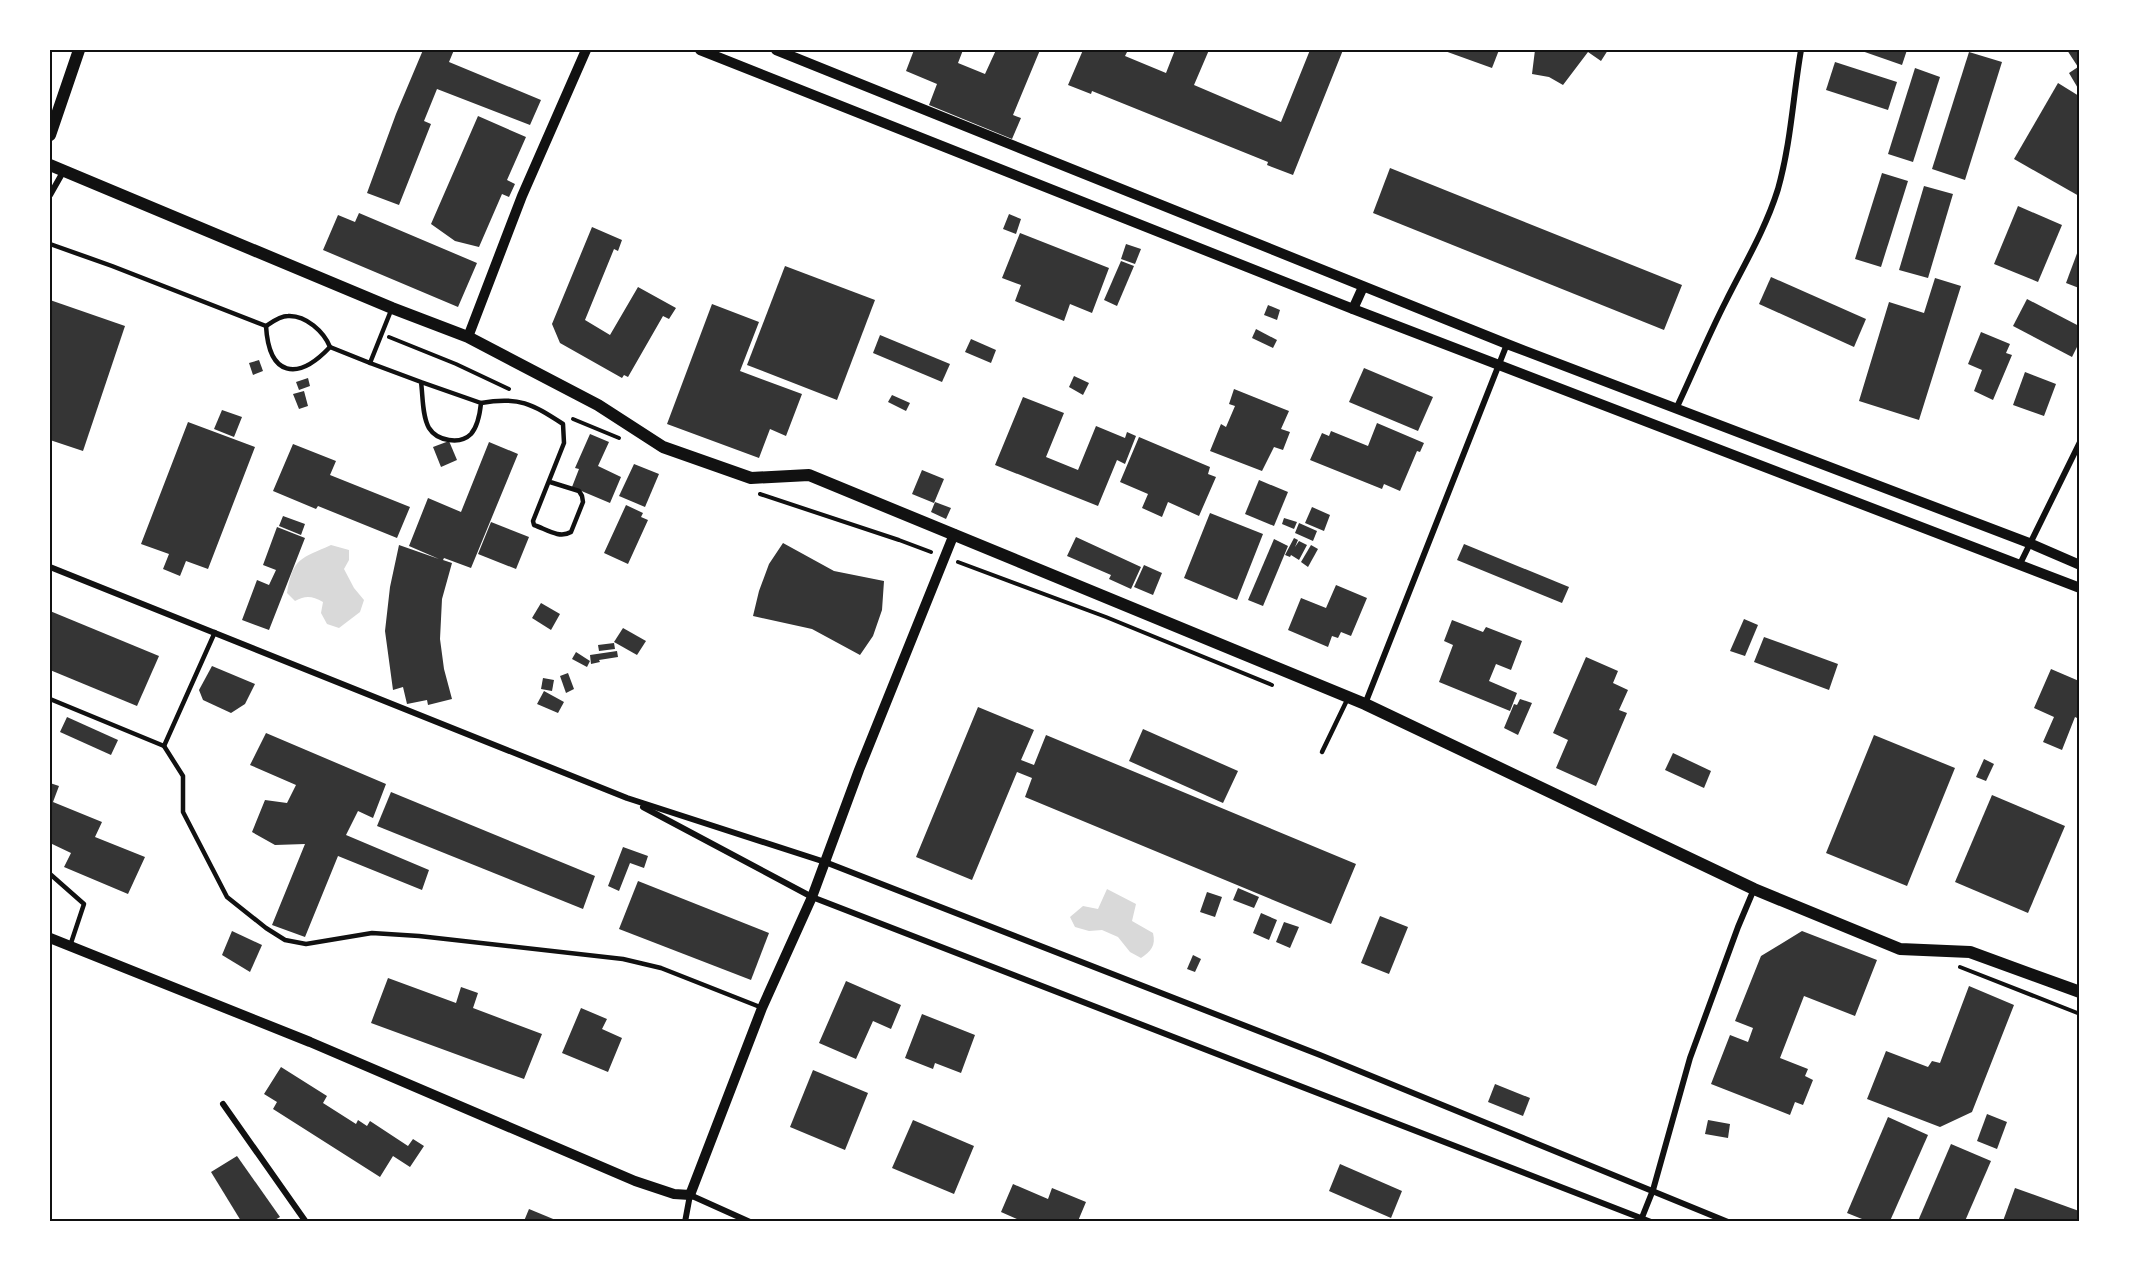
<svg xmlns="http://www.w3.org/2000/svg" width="2129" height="1271" viewBox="0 0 2129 1271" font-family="'Asap Condensed',sans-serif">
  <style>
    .water { fill: #d9d9d9 }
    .building { fill: #353535 }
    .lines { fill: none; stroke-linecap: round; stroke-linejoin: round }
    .path { stroke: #111; stroke-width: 4 }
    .service { stroke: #111; stroke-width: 4.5 }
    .minor { stroke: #111; stroke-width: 6 }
    .tertiary { stroke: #111; stroke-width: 10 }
    .secondary { stroke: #111; stroke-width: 12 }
    .neatline { fill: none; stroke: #111; stroke-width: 2 }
  </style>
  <rect width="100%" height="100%" fill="#fff"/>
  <g class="water">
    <path d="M331,545L349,550V560L344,569L354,588L364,600L360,612L339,628L327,624L321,613L323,602C312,596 306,595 295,601L287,593C293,557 301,559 331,545Z"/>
    <path d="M1107,889L1136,904L1132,921L1153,933C1156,946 1151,951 1141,958L1130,952L1118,937L1102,930L1089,931L1075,927L1070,917L1083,906L1098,909Z"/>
  </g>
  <g class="building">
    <polygon points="423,50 454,50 449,62 541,100 530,125 437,89 424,121 431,124 399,205 367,193 396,114"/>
    <polygon points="914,50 963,50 958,63 985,74 996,50 1040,50 1013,115 1021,118 1012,139 929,105 937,84 906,71"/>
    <polygon points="1083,50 1128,50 1125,56 1166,73 1175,50 1209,50 1194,85 1281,122 1310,50 1343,50 1293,175 1267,165 1268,162 1092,91 1091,94 1068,85"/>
    <polygon points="1442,50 1499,50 1492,68"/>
    <polygon points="1535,50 1608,50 1601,61 1588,52 1563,85 1549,77 1532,74"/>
    <polygon points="1859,50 1907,50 1902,65"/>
    <polygon points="2067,50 2079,50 2079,90 2069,73 2078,67"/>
    <polygon points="1969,52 2002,62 1965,180 1932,169"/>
    <polygon points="1835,62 1897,82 1888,110 1826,90"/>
    <polygon points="1915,68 1940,77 1913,162 1888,154"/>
    <polygon points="2058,83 2079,96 2079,196 2014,159"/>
    <polygon points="478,116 526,137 507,180 515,184 509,197 502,194 479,247 455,241 431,224"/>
    <polygon points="1390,168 1682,285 1664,330 1373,213"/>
    <polygon points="1882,173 1908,181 1881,267 1855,259"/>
    <polygon points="1924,186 1953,194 1928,278 1899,270"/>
    <polygon points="2018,206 2062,225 2038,282 1994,264"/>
    <polygon points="359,213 477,263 458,307 323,250 338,215 355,222"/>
    <polygon points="1009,214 1021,219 1016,234 1003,229"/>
    <polygon points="592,227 622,240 618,251 614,249 585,320 610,335 638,287 676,308 669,319 663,316 628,377 624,375 622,378 560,343 552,324"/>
    <polygon points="1020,233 1109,268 1092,313 1070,304 1064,321 1015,301 1021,285 1002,278"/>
    <polygon points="1126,244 1141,249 1135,264 1121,259"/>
    <polygon points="2079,248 2079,288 2066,283"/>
    <polygon points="1121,261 1134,266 1117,306 1104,300"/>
    <polygon points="785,266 875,300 837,400 747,365"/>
    <polygon points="1771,277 1866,319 1854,347 1759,304"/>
    <polygon points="1935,278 1961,286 1919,420 1859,401 1889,302 1924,313"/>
    <polygon points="2027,299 2079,326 2079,343 2072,357 2013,326"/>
    <polygon points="50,300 125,326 83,451 50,440"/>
    <polygon points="712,304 759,322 740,371 802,394 786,436 770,429 759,458 667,424"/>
    <polygon points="1268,305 1280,310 1277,320 1264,315"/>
    <polygon points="1256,329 1277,340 1273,348 1252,338"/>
    <polygon points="1981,332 2010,344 2006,353 2012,355 1993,400 1974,391 1982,370 1968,364"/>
    <polygon points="880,335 950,364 942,382 873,353"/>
    <polygon points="971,339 996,350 991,363 965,352"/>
    <polygon points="259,360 263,371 253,375 249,363"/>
    <polygon points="1364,368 1433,397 1418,431 1349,402"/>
    <polygon points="2025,372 2056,384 2044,416 2013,405"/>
    <polygon points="1074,376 1089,383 1083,395 1069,387"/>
    <polygon points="308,378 310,386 299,390 296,382"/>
    <polygon points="1234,389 1289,411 1281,429 1290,432 1283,450 1274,447 1262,471 1210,451 1221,424 1226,427 1235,406 1229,404"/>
    <polygon points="304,391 308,406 299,409 293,394"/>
    <polygon points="892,395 910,403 906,411 888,402"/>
    <polygon points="1023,397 1064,413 1046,457 1078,470 1096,426 1125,438 1127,432 1136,436 1125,464 1117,460 1098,506 995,465"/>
    <polygon points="222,410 242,417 234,437 214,429"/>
    <polygon points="188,422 255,447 208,569 186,561 180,576 163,569 169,554 141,544"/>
    <polygon points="1377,423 1424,443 1420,452 1417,451 1400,491 1384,484 1382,489 1310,460 1322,433 1329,436 1331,431 1368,446"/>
    <polygon points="590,434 609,442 598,466 621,477 610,503 572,487 579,469 575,468"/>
    <polygon points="1139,437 1210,467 1208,474 1216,477 1199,516 1168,502 1162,517 1142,508 1148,494 1120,482"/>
    <polygon points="449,441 457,460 441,467 433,447"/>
    <polygon points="489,442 518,454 471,568 444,558 443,560 452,563 442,599 440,639 444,669 452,699 428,705 427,700 407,704 403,687 393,690 385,631 390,587 399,545 439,559 409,546 428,498 461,512"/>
    <polygon points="293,444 336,461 330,475 410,507 397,538 318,506 316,509 273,491"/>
    <polygon points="634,464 659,474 645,507 619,496"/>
    <polygon points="922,470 944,479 934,503 912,494"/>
    <polygon points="1259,480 1288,492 1274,526 1245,514"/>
    <polygon points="935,502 951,508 946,519 931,512"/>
    <polygon points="626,505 643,513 641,517 648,520 628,564 604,553"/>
    <polygon points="1312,507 1330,515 1324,531 1305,523"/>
    <polygon points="1210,513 1263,534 1237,600 1184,578"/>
    <polygon points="283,516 305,524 301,535 279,526"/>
    <polygon points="1284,518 1297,522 1294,529 1282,524"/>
    <polygon points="491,522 529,537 516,569 478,554"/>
    <polygon points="1299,523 1317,531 1313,541 1295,533"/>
    <polygon points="277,527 305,538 269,630 242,620 257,580 269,585 276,570 263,565"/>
    <polygon points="1076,537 1141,567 1131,589 1109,579 1111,575 1067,556"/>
    <polygon points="1294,538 1298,540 1295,547 1299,541 1307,545 1299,560 1291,555 1290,557 1285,555"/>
    <polygon points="1274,539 1288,546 1263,606 1248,600"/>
    <polygon points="783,543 834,571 884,581 882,610 873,636 860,655 812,629 753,616 759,591 769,564"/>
    <polygon points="1464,544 1569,587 1562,603 1457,560"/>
    <polygon points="1311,545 1318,549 1308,567 1301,562"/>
    <polygon points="1144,565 1162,573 1153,595 1134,587"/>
    <polygon points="1336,585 1367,598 1351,636 1341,632 1338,638 1332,636 1328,647 1288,630 1301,598 1326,608"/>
    <polygon points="541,603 560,614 551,630 532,618"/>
    <polygon points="50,611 159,656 137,706 50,670"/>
    <polygon points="1744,619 1758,625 1745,656 1730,651"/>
    <polygon points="1452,620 1483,632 1486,627 1522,641 1511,670 1496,664 1489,681 1517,693 1510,711 1439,682 1453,645 1444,641"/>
    <polygon points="623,628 646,641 637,655 614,642"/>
    <polygon points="1764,637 1838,664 1829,690 1754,662"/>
    <polygon points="614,643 615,649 599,651 598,645"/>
    <polygon points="617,651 618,657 599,660 600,662 591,664 590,655"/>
    <polygon points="576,652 590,661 587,667 572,659"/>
    <polygon points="1586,657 1618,671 1613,683 1628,690 1619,710 1627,713 1596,786 1556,768 1568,740 1553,733"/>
    <polygon points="212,666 255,684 245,704 231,713 203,700 199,690"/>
    <polygon points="2051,669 2079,681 2079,719 2075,717 2062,750 2043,742 2054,717 2034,708"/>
    <polygon points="568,673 574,689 566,693 560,676"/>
    <polygon points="543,678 554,680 552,691 541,689"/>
    <polygon points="544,691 564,702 558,713 537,704"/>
    <polygon points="1520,699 1532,703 1518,735 1504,728 1514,704 1517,705"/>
    <polygon points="978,707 1034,730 1021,760 1034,765 1046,735 1356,864 1331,924 1025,797 1032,778 1017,772 972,880 916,857"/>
    <polygon points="67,717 118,740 111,755 60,732"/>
    <polygon points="1143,729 1238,771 1223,803 1129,761"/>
    <polygon points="266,733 386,784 373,818 358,811 346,835 429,870 422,890 338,856 305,937 272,925 305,844 275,845 252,832 265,800 287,803 296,785 250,765"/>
    <polygon points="1874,735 1955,768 1907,886 1826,853"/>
    <polygon points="1673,753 1711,771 1704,788 1665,770"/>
    <polygon points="1984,759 1994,764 1986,781 1976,777"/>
    <polygon points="50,783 59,786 53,802 102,822 95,837 145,857 128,894 64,867 71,853 50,843"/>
    <polygon points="391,792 595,876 583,909 377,826"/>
    <polygon points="1992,795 2065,826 2028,913 1955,882"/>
    <polygon points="623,847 648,856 644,868 630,863 619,891 608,886"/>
    <polygon points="638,881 769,933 751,980 619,929"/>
    <polygon points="1238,888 1259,897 1254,908 1233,900"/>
    <polygon points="1207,892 1222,897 1215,917 1200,912"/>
    <polygon points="1261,913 1277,920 1269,940 1253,933"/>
    <polygon points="1380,916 1408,927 1389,974 1361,963"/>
    <polygon points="1284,922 1299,927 1290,948 1276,942"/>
    <polygon points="232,931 262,945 250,972 222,955"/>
    <polygon points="1802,931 1877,960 1855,1016 1804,996 1780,1058 1808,1069 1805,1076 1813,1080 1803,1105 1795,1102 1790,1115 1711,1084 1730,1035 1748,1042 1753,1028 1735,1021 1761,956"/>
    <polygon points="1193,955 1201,959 1195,972 1187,969"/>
    <polygon points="388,978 456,1003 461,987 478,993 473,1008 542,1034 524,1079 371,1023"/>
    <polygon points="846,981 901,1005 891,1029 873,1021 856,1059 819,1043"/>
    <polygon points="1969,986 2014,1005 1972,1112 1940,1127 1867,1099 1886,1051 1928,1067 1932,1061 1940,1063"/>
    <polygon points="581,1008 607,1019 602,1029 622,1038 608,1072 562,1053"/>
    <polygon points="922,1014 975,1035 961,1073 935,1063 933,1069 905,1058"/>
    <polygon points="281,1067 327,1096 323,1103 356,1124 358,1120 367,1126 370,1121 408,1146 413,1139 424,1146 410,1167 393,1156 380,1177 273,1109 277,1102 264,1094"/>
    <polygon points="813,1070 868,1093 845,1150 790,1127"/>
    <polygon points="1495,1084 1530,1098 1523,1116 1488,1102"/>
    <polygon points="1987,1114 2007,1122 1997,1149 1977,1141"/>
    <polygon points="1888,1117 1928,1135 1890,1221 1867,1221 1847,1213"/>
    <polygon points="913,1120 974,1146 954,1194 892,1168"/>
    <polygon points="1708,1120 1730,1124 1728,1138 1705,1134"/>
    <polygon points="1951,1144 1991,1161 1965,1221 1918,1221"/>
    <polygon points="237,1156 280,1217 273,1221 241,1221 211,1172"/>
    <polygon points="1340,1164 1402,1191 1391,1218 1329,1191"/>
    <polygon points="1013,1184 1048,1199 1052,1188 1086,1202 1078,1221 1019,1221 1019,1220 1001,1212"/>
    <polygon points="2015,1188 2079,1211 2079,1221 2003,1221"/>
    <polygon points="529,1209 558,1221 524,1221"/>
  </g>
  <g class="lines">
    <g class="path">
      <polyline points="389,337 456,364 509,389"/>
      <polyline points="573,419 619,438"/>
      <polyline points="760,494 899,540 931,552"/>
      <polyline points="958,562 1106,617 1272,685"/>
      <polyline points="1960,967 2080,1014"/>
    </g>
    <g class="service">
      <path d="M50,244L112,266L266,326C272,322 280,316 288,316C306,315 324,332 330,347L370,363L392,308"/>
      <path d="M266,326C269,376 297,382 330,347"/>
      <path d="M370,363L421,382C423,396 422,416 429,428C437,441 460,445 471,434C478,426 480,413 481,403L421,382"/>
      <path d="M481,403C519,396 532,404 563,424L564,443L533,521L534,525C546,529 559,539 571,532L583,502L582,496L579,491L550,482"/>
      <polyline points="50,699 164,746 183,776 183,812 227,897 266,928 285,940 306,944 372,933 419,936 623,959 661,968 760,1007"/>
      <polyline points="164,746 215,632"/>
      <polyline points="1322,752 1348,698"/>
      <polyline points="50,874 84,904 70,946"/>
    </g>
    <g class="minor">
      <polyline points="50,195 63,172"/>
      <path d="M1676,409C1693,373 1708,336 1726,301C1744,265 1766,228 1778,189C1791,143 1793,96 1801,50"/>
      <polyline points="2020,564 2080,442"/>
      <polyline points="50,567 627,798 825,862 1320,1055 1728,1222"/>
      <polyline points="1365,704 1507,344"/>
      <polyline points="643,807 812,897 1651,1222"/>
      <polyline points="223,1104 306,1222"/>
      <polyline points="1641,1220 1653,1190 1690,1058 1738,927 1754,889"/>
      <polyline points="685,1222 690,1195 750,1222"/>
    </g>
    <g class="tertiary">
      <polyline points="700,50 1353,309 2080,588"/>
      <polyline points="776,50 1507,344 2029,543 2080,565"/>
      <polyline points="1353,309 1363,287"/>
      <polyline points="468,337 522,196 586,50"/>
      <polyline points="50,938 310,1042 635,1181 674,1194 690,1195 762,1008 812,897 859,770 954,534"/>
    </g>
    <g class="secondary">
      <polyline points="50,135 79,50"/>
      <polyline points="50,165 392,308 468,337 598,405 663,447 751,478 809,475 1365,704 1754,889 1900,949 1970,952 2080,992"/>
    </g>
  </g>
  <rect width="2129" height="1271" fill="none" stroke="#ffffff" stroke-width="102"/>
  <rect x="51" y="51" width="2027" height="1169" class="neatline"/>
</svg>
